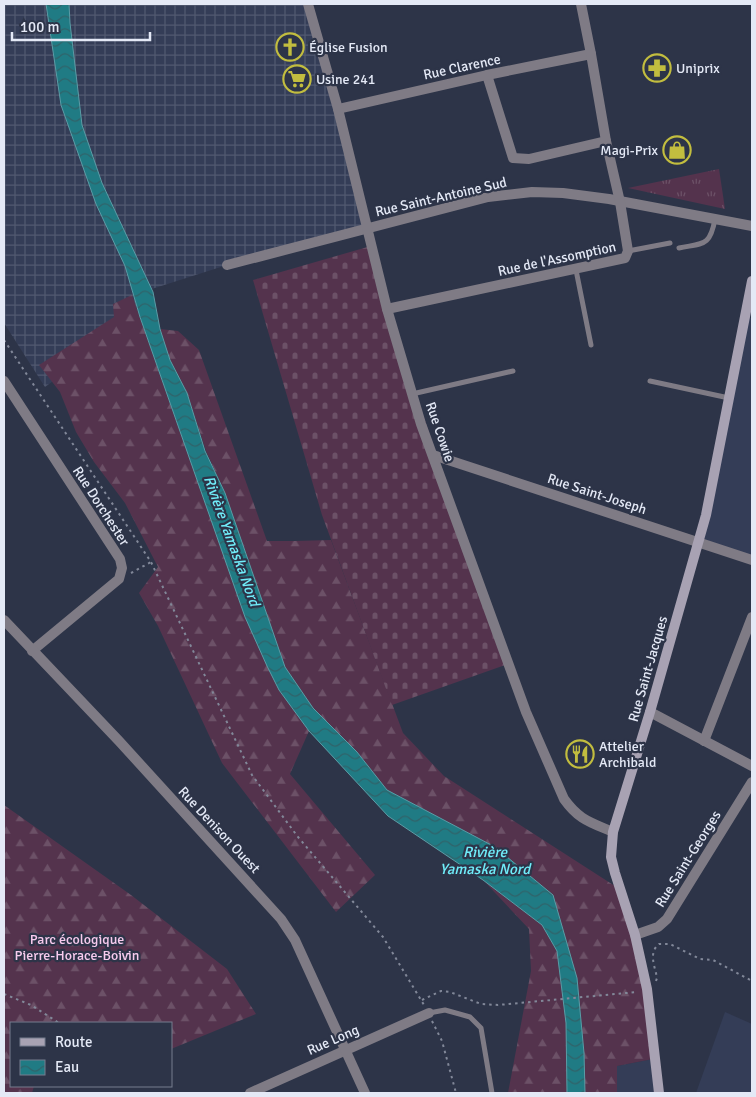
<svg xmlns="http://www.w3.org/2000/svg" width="756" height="1097" viewBox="0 0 756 1097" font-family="Signika,sans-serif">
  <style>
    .built { fill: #343d57 }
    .industrial { fill: url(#industrial-grid) }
    .grass { fill: url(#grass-tufts) }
    .forest { fill: url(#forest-firs) }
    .cemetery { fill: url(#cemetery-stones) }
    .water { fill: url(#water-waves); stroke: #5b9ca6 }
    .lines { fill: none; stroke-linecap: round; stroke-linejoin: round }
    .path { stroke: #828899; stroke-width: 2; stroke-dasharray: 2.5 4; stroke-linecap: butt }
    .service { stroke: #7f7b85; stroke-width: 5 }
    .minor { stroke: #7f7b85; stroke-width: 10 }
    .tertiary { stroke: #7f7b85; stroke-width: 10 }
    .secondary { stroke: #a8a2b3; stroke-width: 10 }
    .labels { text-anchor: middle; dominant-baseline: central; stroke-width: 4.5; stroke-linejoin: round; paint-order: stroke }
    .poi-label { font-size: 14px; fill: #e4e9f6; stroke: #2d3448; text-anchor: start }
    .street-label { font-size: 14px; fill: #e4e9f6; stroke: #2d3448 }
    .park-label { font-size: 14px; fill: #f8cbee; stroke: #2d3448 }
    .water-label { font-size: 15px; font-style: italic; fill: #70edfa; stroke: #2d3448 }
  </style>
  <defs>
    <pattern id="industrial-grid" width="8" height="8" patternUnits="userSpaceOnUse" patternTransform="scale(1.25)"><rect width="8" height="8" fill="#343d57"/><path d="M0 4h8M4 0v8" fill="none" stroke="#515970"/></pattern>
    <pattern id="grass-tufts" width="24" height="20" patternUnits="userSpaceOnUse" patternTransform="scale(1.25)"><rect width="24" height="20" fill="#54334d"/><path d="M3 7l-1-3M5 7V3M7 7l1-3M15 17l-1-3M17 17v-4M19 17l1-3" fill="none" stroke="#6c5167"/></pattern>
    <pattern id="forest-firs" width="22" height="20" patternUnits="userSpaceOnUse" patternTransform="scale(1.25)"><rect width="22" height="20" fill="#54334d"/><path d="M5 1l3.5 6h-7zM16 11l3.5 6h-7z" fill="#6c5167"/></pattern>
    <pattern id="cemetery-stones" width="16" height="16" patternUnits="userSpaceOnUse" patternTransform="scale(1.25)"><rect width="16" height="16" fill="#54334d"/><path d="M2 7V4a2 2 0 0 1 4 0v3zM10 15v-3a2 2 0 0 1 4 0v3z" fill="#6c5167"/></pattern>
    <pattern id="water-waves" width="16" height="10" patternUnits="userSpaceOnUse" patternTransform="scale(1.25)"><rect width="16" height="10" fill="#207b84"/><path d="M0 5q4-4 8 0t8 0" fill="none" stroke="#30636a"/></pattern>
  </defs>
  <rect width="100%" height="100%" fill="#2d3448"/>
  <g class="built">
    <polygon points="745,317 752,318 752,560 699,542"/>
    <polygon points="725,1012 752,1024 752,1093 696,1093"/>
    <polygon points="653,1059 655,1093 617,1093 617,1066"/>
  </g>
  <polygon class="industrial" points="4,4 308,4 367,228 227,265 133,295 140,317 45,387 4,323"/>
  <polygon class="grass" points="719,169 725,209 628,188"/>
  <g class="forest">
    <polygon points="132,295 245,617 279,690 309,731 290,774 375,875 336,912 222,763 158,626 139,593 158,567 125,503 94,462 76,432 60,392 39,365 114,317 113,304"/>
    <polygon points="160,329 178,331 199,350 267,541 294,541 331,540 403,733 444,776 618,888 635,935 653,1059 617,1066 617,1093 585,1093 584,1053 577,978 495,847 387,790 357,752 313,708 285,667 225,493 206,451 187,393 170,360"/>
    <polygon points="4,805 131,895 227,969 256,1014 171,1049 171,1023 11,1023 11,1086 34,1086 32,1093 4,1093"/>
    <polygon points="483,880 542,925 557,951 566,1023 567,1093 508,1093 531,971 529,929"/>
  </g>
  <polygon class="cemetery" points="371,246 387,309 508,664 392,705 322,515 253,280"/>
  <polygon class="water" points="46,4 69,4 70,23 82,125 102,183 153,292 160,329 170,360 187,393 205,451 225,493 285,667 313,708 357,752 387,790 495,847 553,895 577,978 584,1053 585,1093 567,1093 566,1023 557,951 542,925 483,880 388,816 309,731 279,690 267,666 245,617 140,317 125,266 96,204 61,105"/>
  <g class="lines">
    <g class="path">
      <polyline points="4,340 151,562 252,775 298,837 383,937 424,1005"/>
      <polyline points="131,573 151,562"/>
      <path d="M656,981L657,978C655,966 648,953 659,944H670L700,959L713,960L752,981"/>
      <polyline points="4,994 31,1005 59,1023"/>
      <polyline points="422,1000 441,991 450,992 481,1004 498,1005 637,992"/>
      <polyline points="432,1021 442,1041 456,1093"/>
    </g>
    <g class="service">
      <path d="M679,248C703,243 710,247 715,219"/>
      <polyline points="628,251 670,243"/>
      <polyline points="576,270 591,345"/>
      <polyline points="650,381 729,398"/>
      <polyline points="412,394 513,371"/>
      <polyline points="429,1013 445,1010 470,1017 481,1028 492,1093"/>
    </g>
    <g class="minor">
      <polyline points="487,75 513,158 529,159 606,141"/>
      <polyline points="338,109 487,75 591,54"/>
      <polyline points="227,265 488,197 532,192 563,193 609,199 752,226"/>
      <polyline points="387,309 625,258 628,251 620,202 606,141 591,54 581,4"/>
      <polyline points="4,381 120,559 122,568 119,579 32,651"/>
      <polyline points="433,455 752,560"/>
      <polyline points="650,712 752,766"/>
      <polyline points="704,741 752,617"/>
      <polyline points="635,935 658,927 667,919 752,782"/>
      <polyline points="250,1093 429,1013"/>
    </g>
    <g class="tertiary">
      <path d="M308,4L338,109L387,309L421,424L526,712L564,799C579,820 590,822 613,832"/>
      <polyline points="4,620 119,741 281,919 295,940 365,1093"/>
    </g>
    <polyline class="secondary" points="659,1093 647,989 635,935 615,873 611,857 613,832 650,712 706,515 752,281"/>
  </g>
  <defs>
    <g id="church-ring" transform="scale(1.4375)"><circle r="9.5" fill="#2d3448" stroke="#c2bd3f" stroke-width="1.5"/><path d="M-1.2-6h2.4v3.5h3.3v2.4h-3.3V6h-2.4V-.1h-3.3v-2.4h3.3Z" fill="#c2bd3f"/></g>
    <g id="pharmacy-ring" transform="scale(1.4375)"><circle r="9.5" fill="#2d3448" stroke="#c2bd3f" stroke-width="1.5"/><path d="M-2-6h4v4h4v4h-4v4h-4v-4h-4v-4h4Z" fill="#c2bd3f"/></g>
    <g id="supermarket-ring" transform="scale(1.4375)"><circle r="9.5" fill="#2d3448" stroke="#c2bd3f" stroke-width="1.5"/><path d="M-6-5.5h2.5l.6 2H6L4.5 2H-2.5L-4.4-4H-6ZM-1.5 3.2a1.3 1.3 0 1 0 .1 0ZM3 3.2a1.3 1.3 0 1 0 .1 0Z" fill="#c2bd3f"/></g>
    <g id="shop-ring" transform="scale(1.4375)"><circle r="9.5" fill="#2d3448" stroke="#c2bd3f" stroke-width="1.5"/><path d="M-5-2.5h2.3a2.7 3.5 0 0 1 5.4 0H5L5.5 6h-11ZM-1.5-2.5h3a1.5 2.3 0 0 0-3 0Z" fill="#c2bd3f"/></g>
    <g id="restaurant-ring" transform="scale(1.4375)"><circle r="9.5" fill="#2d3448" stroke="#c2bd3f" stroke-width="1.5"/><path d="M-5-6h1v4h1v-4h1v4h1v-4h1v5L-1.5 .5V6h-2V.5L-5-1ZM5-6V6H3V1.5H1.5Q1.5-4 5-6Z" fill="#c2bd3f"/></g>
  </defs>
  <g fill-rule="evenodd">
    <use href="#church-ring" x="290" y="47"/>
    <use href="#pharmacy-ring" x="657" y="68"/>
    <use href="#supermarket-ring" x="297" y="79"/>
    <use href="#shop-ring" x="677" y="150"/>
    <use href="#restaurant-ring" x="580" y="754"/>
  </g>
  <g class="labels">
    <g class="poi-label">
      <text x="309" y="47">Église Fusion</text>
      <text x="676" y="68">Uniprix</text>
      <text x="316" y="79">Usine 241</text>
      <text x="658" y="150" text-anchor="end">Magi-Prix</text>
      <text x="599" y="746">Attelier<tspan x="599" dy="16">Archibald</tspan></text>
    </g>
    <g class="street-label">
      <text transform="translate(462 67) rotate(-12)">Rue Clarence</text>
      <text transform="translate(441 197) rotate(-13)">Rue Saint-Antoine Sud</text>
      <text transform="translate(557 259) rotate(-12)">Rue de l'Assomption</text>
      <text transform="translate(440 432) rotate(71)">Rue Cowie</text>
      <text transform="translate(597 494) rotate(18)">Rue Saint-Joseph</text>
      <text transform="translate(101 506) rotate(57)">Rue Dorchester</text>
      <text transform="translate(648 669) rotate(-74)">Rue Saint-Jacques</text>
      <text transform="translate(219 830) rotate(47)">Rue Denison Ouest</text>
      <text transform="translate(688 859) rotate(-58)">Rue Saint-Georges</text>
      <text transform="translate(333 1040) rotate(-24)">Rue Long</text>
    </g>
    <g class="park-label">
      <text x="77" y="939">Parc écologique<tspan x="77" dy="16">Pierre-Horace-Boivin</tspan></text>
    </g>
    <g class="water-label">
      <text transform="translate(232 541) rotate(70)">Rivière Yamaska Nord</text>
      <text x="485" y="852">Rivière<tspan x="485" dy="17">Yamaska Nord</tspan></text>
    </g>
  </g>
  <rect width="756" height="1097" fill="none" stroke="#e4e9f6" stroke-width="10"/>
  <rect x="10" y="1022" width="162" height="65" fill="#2d3448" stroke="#767c8e"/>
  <rect x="20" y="1038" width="25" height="8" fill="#a8a2b3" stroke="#767c8e"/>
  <text x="55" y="1047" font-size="15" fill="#e4e9f6">Route</text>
  <rect x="20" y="1060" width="25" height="15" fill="url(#water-waves)" stroke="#767c8e"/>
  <text x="55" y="1072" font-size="15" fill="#e4e9f6">Eau</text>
  <path d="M12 32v8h138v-8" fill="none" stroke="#e4e9f6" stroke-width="2.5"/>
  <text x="20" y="32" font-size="15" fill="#e4e9f6" stroke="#2d3448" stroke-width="4" paint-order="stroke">100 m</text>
</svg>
